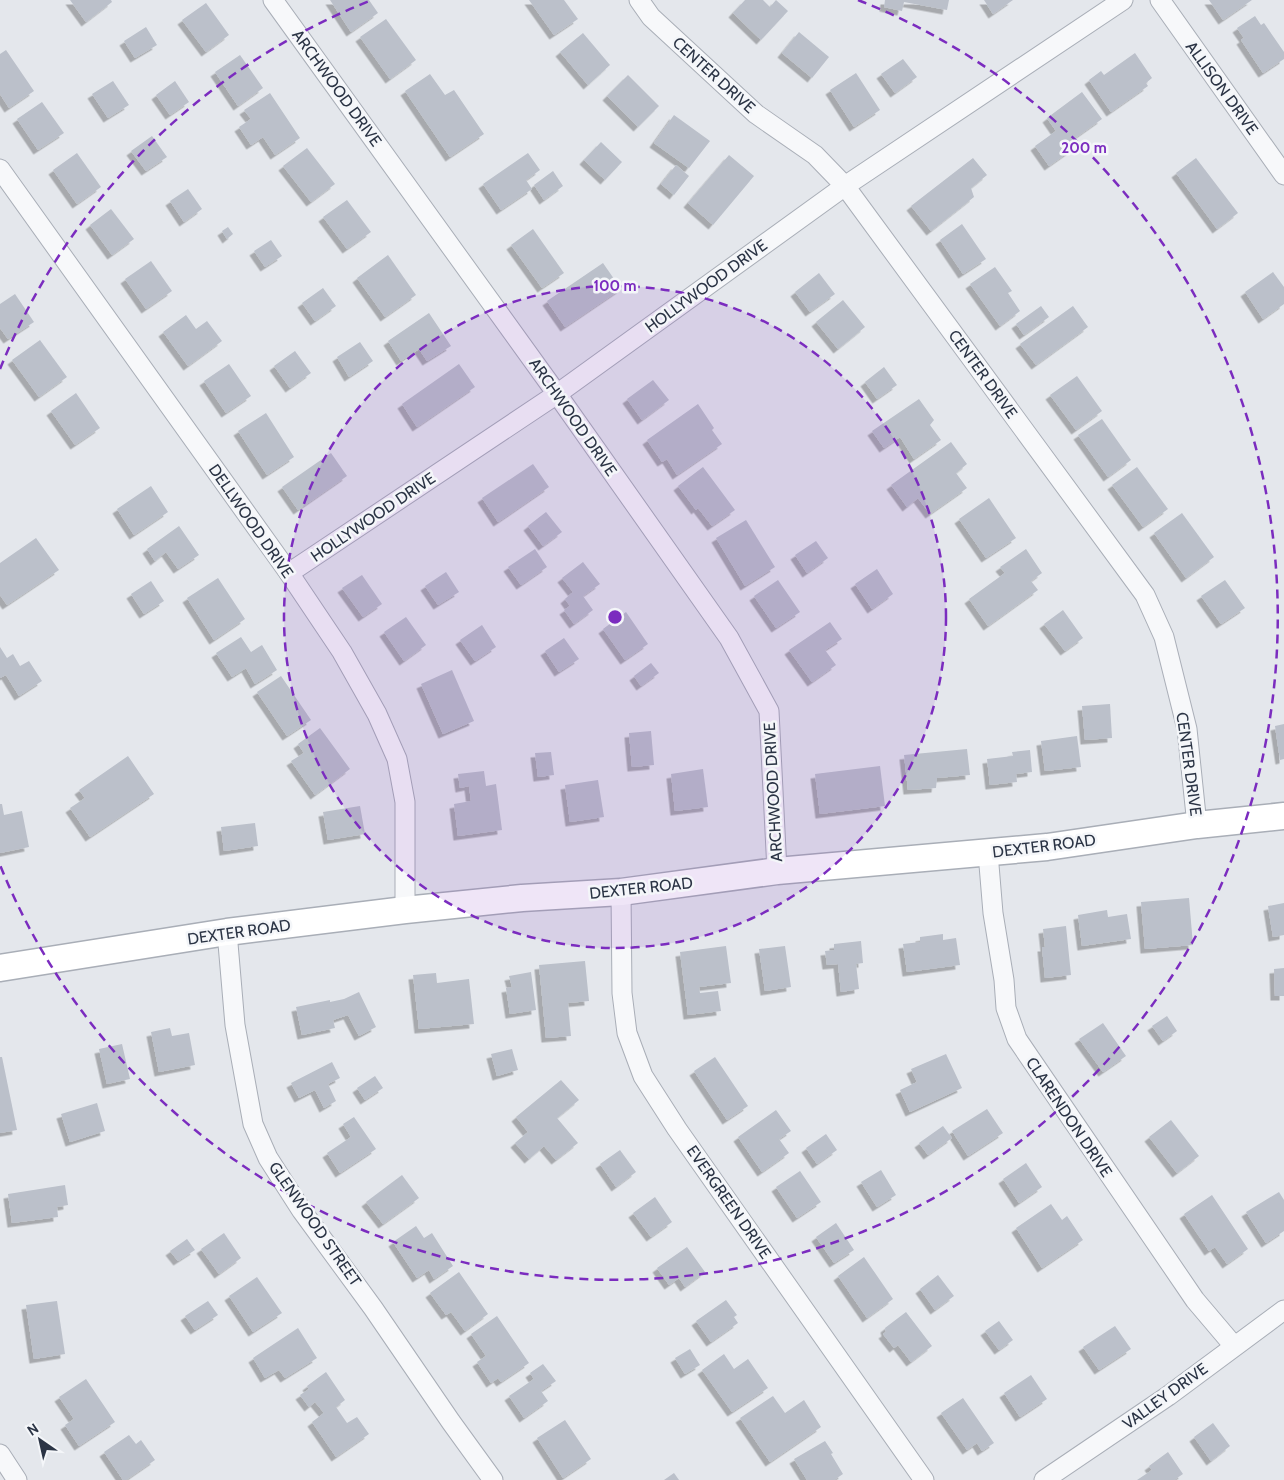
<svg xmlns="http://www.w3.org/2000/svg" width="1284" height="1480" viewBox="0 0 1284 1480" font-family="Cabin,sans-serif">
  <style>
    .building { fill: #bbc0ca; filter: url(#shadow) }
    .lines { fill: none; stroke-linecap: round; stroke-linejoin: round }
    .minor-casing { stroke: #a9aeb7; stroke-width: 21 }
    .secondary-casing { stroke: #a9aeb7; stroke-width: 29 }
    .minor { stroke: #f7f8fa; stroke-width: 19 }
    .secondary { stroke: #fff; stroke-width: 26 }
    .ring { fill: none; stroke: #7b2cbf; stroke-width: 2.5; stroke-dasharray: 9 6 }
    .labels { text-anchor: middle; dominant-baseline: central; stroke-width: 5; stroke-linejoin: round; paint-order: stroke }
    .street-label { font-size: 16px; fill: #2b3445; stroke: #f4f6f9 }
    .centre { fill: #7b2cbf; stroke: #f4f6f9; stroke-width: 2.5 }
    .ring-label { font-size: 15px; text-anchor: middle; font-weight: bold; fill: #7b2cbf; stroke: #f4f6f9; stroke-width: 5; stroke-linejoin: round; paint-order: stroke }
  </style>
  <defs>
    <filter id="shadow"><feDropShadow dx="-4.5" dy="4.5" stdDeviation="0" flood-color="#0004"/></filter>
  </defs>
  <rect width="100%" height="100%" fill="#e4e7ec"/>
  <g class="building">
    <polygon points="70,0 111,0 112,2 86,22"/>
    <polygon points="330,0 369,0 378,13 351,32"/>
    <polygon points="529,0 564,0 578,19 554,35"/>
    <polygon points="745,0 763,0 770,7 776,0 788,11 761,40 733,13"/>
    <polygon points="885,0 949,0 947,10 904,2 902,11 884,7"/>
    <polygon points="984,0 1013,0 993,14"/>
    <polygon points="1209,0 1252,0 1223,20"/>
    <polygon points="206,3 229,35 206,52 182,20"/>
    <polygon points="1255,16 1261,25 1264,23 1284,52 1284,59 1263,73 1241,40 1244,38 1237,28"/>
    <polygon points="386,19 416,60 390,79 360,37"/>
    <polygon points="146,27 157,45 135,58 124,41"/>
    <polygon points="799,32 829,57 812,78 782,53"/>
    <polygon points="583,33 610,65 588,85 560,52"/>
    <polygon points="6,50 34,91 9,108 0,94 0,54"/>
    <polygon points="1135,53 1152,78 1146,83 1148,86 1111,112 1089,80 1101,71 1104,75"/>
    <polygon points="240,55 263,88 238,106 215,72"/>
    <polygon points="903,59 917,77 895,93 881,74"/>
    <polygon points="856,73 880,110 854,127 830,90"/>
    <polygon points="430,74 445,95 454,90 484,134 450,157 405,91"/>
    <polygon points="628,75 659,106 638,127 607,96"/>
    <polygon points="113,81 129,105 108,118 92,94"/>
    <polygon points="175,81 189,102 170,115 156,95"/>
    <polygon points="1082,92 1102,119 1068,143 1073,149 1049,166 1035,146 1056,131 1047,118"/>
    <polygon points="270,93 300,138 275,155 263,137 251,145 239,127 251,119 244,110"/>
    <polygon points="42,102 64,133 38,150 17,119"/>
    <polygon points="674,115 710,141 689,168 654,143"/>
    <polygon points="152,136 167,157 146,171 131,151"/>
    <polygon points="601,142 622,162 605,180 584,160"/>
    <polygon points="307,148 335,184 311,202 283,166"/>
    <polygon points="77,153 101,187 77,204 53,170"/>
    <polygon points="528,153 540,170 526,180 532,189 501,210 483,184"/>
    <polygon points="729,155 754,176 713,225 688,203"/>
    <polygon points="973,158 987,175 971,188 974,197 931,231 911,206"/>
    <polygon points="1196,158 1238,213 1217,229 1176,173"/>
    <polygon points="676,165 689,176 674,195 661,184"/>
    <polygon points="553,171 563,186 544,200 534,185"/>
    <polygon points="188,189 202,209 184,222 170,201"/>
    <polygon points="347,200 371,232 347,249 323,217"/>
    <polygon points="111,209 134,239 112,255 90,225"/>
    <polygon points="962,224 986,259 963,274 940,240"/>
    <polygon points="228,227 233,234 227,239 222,231"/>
    <polygon points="533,229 564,273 542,288 511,245"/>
    <polygon points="271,240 282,256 265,267 254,251"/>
    <polygon points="388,255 416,295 385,317 357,278"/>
    <polygon points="151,261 172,291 146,309 125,279"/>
    <polygon points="603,263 621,289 565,327 547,301"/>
    <polygon points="995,267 1012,291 1008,293 1020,311 1000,326 970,284"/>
    <polygon points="1273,272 1284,287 1284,304 1263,319 1245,292"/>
    <polygon points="819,273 835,294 810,312 795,292"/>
    <polygon points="323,288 336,306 315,321 302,303"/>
    <polygon points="15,294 34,322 8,339 0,328 0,304"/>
    <polygon points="843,300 865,327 838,349 816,322"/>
    <polygon points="1041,306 1049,317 1024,335 1016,324"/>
    <polygon points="1073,306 1088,327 1036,365 1020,344"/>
    <polygon points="429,313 451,346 427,361 419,349 401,361 388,341"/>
    <polygon points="186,315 196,329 207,321 222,341 188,366 163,332"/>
    <polygon points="40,340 67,377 39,397 12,360"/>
    <polygon points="360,342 373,361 349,377 337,357"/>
    <polygon points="295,351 311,373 290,388 274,366"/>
    <polygon points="229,364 251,396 226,413 204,381"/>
    <polygon points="459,364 475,387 417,427 402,404"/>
    <polygon points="884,367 897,385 877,399 865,382"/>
    <polygon points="1077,376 1102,411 1076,430 1050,395"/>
    <polygon points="653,380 669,400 642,420 627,399"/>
    <polygon points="76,393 100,428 75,445 51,411"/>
    <polygon points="919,399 934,420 930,425 941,440 914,459 900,437 884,448 872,431"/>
    <polygon points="698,404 714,428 712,430 722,444 677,475 667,459 662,462 647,440"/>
    <polygon points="266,413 294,457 267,475 238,431"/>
    <polygon points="1102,419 1131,460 1108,477 1078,435"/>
    <polygon points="951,442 967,464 956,473 967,488 930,514 918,498 907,507 891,485"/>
    <polygon points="331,453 347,476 298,510 282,487"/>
    <polygon points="533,464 549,487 498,522 482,498"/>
    <polygon points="703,467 735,510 712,526 698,508 696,510 678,486"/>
    <polygon points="1137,467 1168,509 1143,527 1112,485"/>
    <polygon points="151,486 168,512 134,535 117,509"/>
    <polygon points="989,498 1016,538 986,558 959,519"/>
    <polygon points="546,512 562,532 543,546 528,526"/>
    <polygon points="1182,513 1214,557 1186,578 1154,533"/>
    <polygon points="746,520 775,567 745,586 716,538"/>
    <polygon points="179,526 199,555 178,569 166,552 155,561 147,549"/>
    <polygon points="36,538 59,570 7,605 0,595 0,563"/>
    <polygon points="816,541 828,558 807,573 795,555"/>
    <polygon points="535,549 547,567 521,585 508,567"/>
    <polygon points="1026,549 1042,573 1031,581 1038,590 988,626 969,599 1005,573 1000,567"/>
    <polygon points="583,562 600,584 583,596 593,610 574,624 564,610 570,606 565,599 573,592 562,578"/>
    <polygon points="877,569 893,594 872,609 855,584"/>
    <polygon points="446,572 459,592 438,605 425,586"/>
    <polygon points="362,575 382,604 363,617 342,588"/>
    <polygon points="218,578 245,619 214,640 187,598"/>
    <polygon points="778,580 800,612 776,628 754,596"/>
    <polygon points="1225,580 1245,608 1221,624 1201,596"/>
    <polygon points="151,581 164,601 144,614 131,594"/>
    <polygon points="1063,610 1083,638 1065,651 1044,624"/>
    <polygon points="626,612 648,644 625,660 603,629"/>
    <polygon points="406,617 426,645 404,661 384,632"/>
    <polygon points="830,622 842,639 825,650 836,665 812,682 789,650"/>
    <polygon points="482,625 496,647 475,661 460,640"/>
    <polygon points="241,637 251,652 262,645 277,670 255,684 246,668 232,677 216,653"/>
    <polygon points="564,638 579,659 559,672 545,651"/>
    <polygon points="0,647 7,658 13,654 20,666 29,661 42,681 19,696 6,675 0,678"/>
    <polygon points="651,663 659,673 641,686 634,676"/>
    <polygon points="452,670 474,721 443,734 421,684"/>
    <polygon points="281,676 311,720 287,736 257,692"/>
    <polygon points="1110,704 1112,738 1085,740 1082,706"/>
    <polygon points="1284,724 1284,759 1280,760 1275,726"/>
    <polygon points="320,728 350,769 315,795 291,761 304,753 298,744"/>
    <polygon points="651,731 654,765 632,767 629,733"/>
    <polygon points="1077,736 1081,767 1045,771 1041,741"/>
    <polygon points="967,749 970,775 937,778 936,788 908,790 904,755"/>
    <polygon points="1030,750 1032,772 1016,774 1017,782 990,785 987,759 1013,756 1012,752"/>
    <polygon points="551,752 554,775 538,777 535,753"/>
    <polygon points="128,756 154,794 90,837 70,808 85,798 79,790"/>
    <polygon points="880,766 885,806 820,814 815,774"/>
    <polygon points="703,769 708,807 675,811 671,774"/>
    <polygon points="484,771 486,786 496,784 502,830 458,836 454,804 471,801 469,786 460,788 458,774"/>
    <polygon points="598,780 604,817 570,822 565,785"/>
    <polygon points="0,804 2,804 4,815 22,811 29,847 0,853"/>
    <polygon points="360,806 365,834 328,840 323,812"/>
    <polygon points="255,823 258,846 224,851 221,827"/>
    <polygon points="1189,898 1193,945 1145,949 1141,902"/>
    <polygon points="1284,903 1284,935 1273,937 1268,906"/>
    <polygon points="1107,910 1108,917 1127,914 1131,939 1082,946 1078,915"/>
    <polygon points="1066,926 1071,975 1045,978 1042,947 1045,947 1043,929"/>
    <polygon points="943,934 943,940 956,938 960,965 907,972 903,944 920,942 920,937"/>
    <polygon points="861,941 863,963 856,964 859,989 841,992 838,964 827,965 825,951 834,950 834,944"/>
    <polygon points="726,946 731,983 699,987 700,993 718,991 721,1011 688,1015 680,952"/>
    <polygon points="785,946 791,987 765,991 759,949"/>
    <polygon points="585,961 589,1001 568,1003 571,1036 546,1038 539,965"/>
    <polygon points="1284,968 1284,996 1275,996 1274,969"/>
    <polygon points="531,972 536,1010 510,1014 506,988 512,987 509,976"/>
    <polygon points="436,973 437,983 469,979 474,1024 419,1029 413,975"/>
    <polygon points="359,992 376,1027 359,1036 348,1015 333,1020 335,1028 302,1035 296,1007 330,1000 330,1002 344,999"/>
    <polygon points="1167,1016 1177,1031 1163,1041 1152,1026"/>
    <polygon points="1103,1023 1126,1056 1103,1072 1079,1039"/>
    <polygon points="170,1028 172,1036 189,1033 195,1065 159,1072 151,1032"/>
    <polygon points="122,1044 130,1079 107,1084 99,1049"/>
    <polygon points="512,1049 518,1070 497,1076 491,1054"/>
    <polygon points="946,1054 962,1088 910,1112 900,1090 917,1082 911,1069"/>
    <polygon points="0,1057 2,1057 17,1130 0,1133"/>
    <polygon points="715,1057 748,1106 727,1120 694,1071"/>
    <polygon points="332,1062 340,1078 328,1084 336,1101 324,1108 315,1090 299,1098 291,1083"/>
    <polygon points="375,1076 383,1088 365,1100 357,1088"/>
    <polygon points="561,1080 579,1100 557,1118 578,1143 556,1160 544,1146 529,1159 515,1143 528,1132 516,1117"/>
    <polygon points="97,1103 105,1131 70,1142 61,1114"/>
    <polygon points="987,1109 1003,1133 968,1156 952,1131"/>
    <polygon points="776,1110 791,1131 779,1139 789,1153 762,1172 738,1137"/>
    <polygon points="354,1117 376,1149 340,1173 327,1153 351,1137 343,1124"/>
    <polygon points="1171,1120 1199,1156 1177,1173 1149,1137"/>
    <polygon points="943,1126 952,1138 928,1155 919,1143"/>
    <polygon points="826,1134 837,1150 817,1164 806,1148"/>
    <polygon points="620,1150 636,1172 616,1187 600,1164"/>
    <polygon points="1026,1163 1042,1187 1019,1203 1003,1179"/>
    <polygon points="881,1170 896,1195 877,1207 861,1182"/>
    <polygon points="800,1171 821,1202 797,1218 776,1187"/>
    <polygon points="402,1175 419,1198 383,1224 366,1202"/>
    <polygon points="65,1185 68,1205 57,1207 58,1217 12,1223 8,1194"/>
    <polygon points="1279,1192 1284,1200 1284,1231 1266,1243 1246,1212"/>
    <polygon points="1212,1195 1248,1249 1227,1264 1215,1247 1209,1251 1184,1214"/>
    <polygon points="655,1197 672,1222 651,1237 633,1213"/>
    <polygon points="1051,1204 1062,1220 1067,1216 1083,1240 1042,1268 1016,1228"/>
    <polygon points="836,1223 854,1250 834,1263 816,1237"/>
    <polygon points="416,1226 424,1238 432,1233 453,1266 434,1279 429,1270 417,1278 393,1242"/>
    <polygon points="224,1233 241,1258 219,1274 201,1249"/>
    <polygon points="187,1239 195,1250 178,1261 170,1251"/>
    <polygon points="687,1247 705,1272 685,1287 679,1278 669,1285 657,1268"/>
    <polygon points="864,1257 893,1299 867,1318 838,1276"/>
    <polygon points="459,1272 488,1314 465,1331 451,1312 446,1315 430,1293"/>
    <polygon points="938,1275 954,1296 935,1310 920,1289"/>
    <polygon points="257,1277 282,1313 253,1332 229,1296"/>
    <polygon points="726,1300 737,1315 734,1317 738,1323 711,1342 696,1321"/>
    <polygon points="57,1301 65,1354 34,1359 26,1305"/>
    <polygon points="208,1301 218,1315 195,1330 185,1316"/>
    <polygon points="906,1312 932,1346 911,1362 898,1345 894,1348 883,1334 886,1332 885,1328"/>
    <polygon points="497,1316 529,1363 501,1382 498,1378 491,1383 477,1362 486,1356 471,1334"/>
    <polygon points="999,1321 1013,1340 999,1350 985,1331"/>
    <polygon points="1115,1326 1131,1349 1099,1370 1083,1347"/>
    <polygon points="298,1328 317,1358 285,1378 279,1370 265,1378 253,1358"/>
    <polygon points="690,1349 700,1365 685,1374 675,1358"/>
    <polygon points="724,1354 734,1369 748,1359 768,1388 732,1412 702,1370"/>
    <polygon points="543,1364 556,1381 541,1391 548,1401 524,1418 509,1396 534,1379 530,1373"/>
    <polygon points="326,1372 345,1400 336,1407 347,1423 357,1417 369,1434 336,1457 312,1422 324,1413 315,1402 309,1407 300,1395 309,1389 307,1386"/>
    <polygon points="1031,1375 1047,1399 1020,1417 1004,1393"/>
    <polygon points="86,1379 115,1422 79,1446 65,1425 74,1419 59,1397"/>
    <polygon points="773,1396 785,1413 804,1400 821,1427 770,1462 740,1418"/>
    <polygon points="963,1398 994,1443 982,1451 977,1443 967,1450 941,1413"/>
    <polygon points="565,1420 591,1459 563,1478 537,1438"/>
    <polygon points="1213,1423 1230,1446 1211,1461 1194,1437"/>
    <polygon points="129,1435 136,1444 141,1440 155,1460 126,1480 123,1480 104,1452"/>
    <polygon points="825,1441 833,1453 831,1454 843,1474 834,1480 807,1480 794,1459"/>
    <polygon points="1168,1452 1183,1474 1174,1480 1137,1480 1152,1470 1149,1466"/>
    <polygon points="674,1473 679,1480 664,1480"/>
  </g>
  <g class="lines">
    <g class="minor-casing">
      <g id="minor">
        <polyline points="273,0 557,394 729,638 769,711 777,871"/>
        <polyline points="639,0 651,17 756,114 815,155 845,186 1145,595 1164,637 1187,729 1197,825"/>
        <polyline points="1160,0 1284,175"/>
        <polyline points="0,169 289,573 342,652 377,714 397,759 405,802 405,910"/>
        <polyline points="289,573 557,394 845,186 1123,0"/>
        <polyline points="988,853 993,913 1004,980 1006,1008 1017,1039 1195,1300 1234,1346"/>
        <polyline points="621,892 622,993 627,1033 643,1076 677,1129 924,1480"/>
        <polyline points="227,932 235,1025 253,1124 268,1158 302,1211 373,1308 451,1422 493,1480"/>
        <polyline points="0,1454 17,1480"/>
        <polyline points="1044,1480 1168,1396 1284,1310"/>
      </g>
    </g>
    <g class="secondary-casing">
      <polyline id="secondary" points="0,968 227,932 405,910 522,898 621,892 777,871 1047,847 1197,825 1284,816"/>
    </g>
    <use href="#minor" class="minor"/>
    <use href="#secondary" class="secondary"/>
  </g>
  <circle cx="615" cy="617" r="331" fill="#7b2cbf" fill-opacity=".12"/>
  <g class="ring">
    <circle cx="615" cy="617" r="331"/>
    <path d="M0 369A663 663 0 0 1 372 0M858 0A663 663 0 1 1 0 865"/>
  </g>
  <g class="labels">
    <g class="street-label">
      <text transform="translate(714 75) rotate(42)">CENTER DRIVE</text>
      <text transform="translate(337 88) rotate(54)">ARCHWOOD DRIVE</text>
      <text transform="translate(1222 88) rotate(54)">ALLISON DRIVE</text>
      <text transform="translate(706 286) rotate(-36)">HOLLYWOOD DRIVE</text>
      <text transform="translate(983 374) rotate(54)">CENTER DRIVE</text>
      <text transform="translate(573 417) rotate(55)">ARCHWOOD DRIVE</text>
      <text transform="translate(373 517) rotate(-34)">HOLLYWOOD DRIVE</text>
      <text transform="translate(251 521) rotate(55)">DELLWOOD DRIVE</text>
      <text transform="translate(1189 764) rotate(82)">CENTER DRIVE</text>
      <text transform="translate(773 792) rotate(-93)">ARCHWOOD DRIVE</text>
      <text transform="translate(1044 846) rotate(-7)">DEXTER ROAD</text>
      <text transform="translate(641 888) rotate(-6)">DEXTER ROAD</text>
      <text transform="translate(239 932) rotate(-8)">DEXTER ROAD</text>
      <text transform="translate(1069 1117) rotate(56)">CLARENDON DRIVE</text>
      <text transform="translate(729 1202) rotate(55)">EVERGREEN DRIVE</text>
      <text transform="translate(315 1224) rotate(55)">GLENWOOD STREET</text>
      <text transform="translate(1165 1396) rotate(-36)">VALLEY DRIVE</text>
    </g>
  </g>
  <circle cx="615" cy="617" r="8" class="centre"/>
  <g class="ring-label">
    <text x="1084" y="153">200 m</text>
    <text x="615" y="291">100 m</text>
  </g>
  <g transform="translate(40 1440) rotate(326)" stroke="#f4f6f9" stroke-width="4" paint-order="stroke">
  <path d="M0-4L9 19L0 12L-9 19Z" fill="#2b3445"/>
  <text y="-8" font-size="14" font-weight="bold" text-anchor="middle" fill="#2b3445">N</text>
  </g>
</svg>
